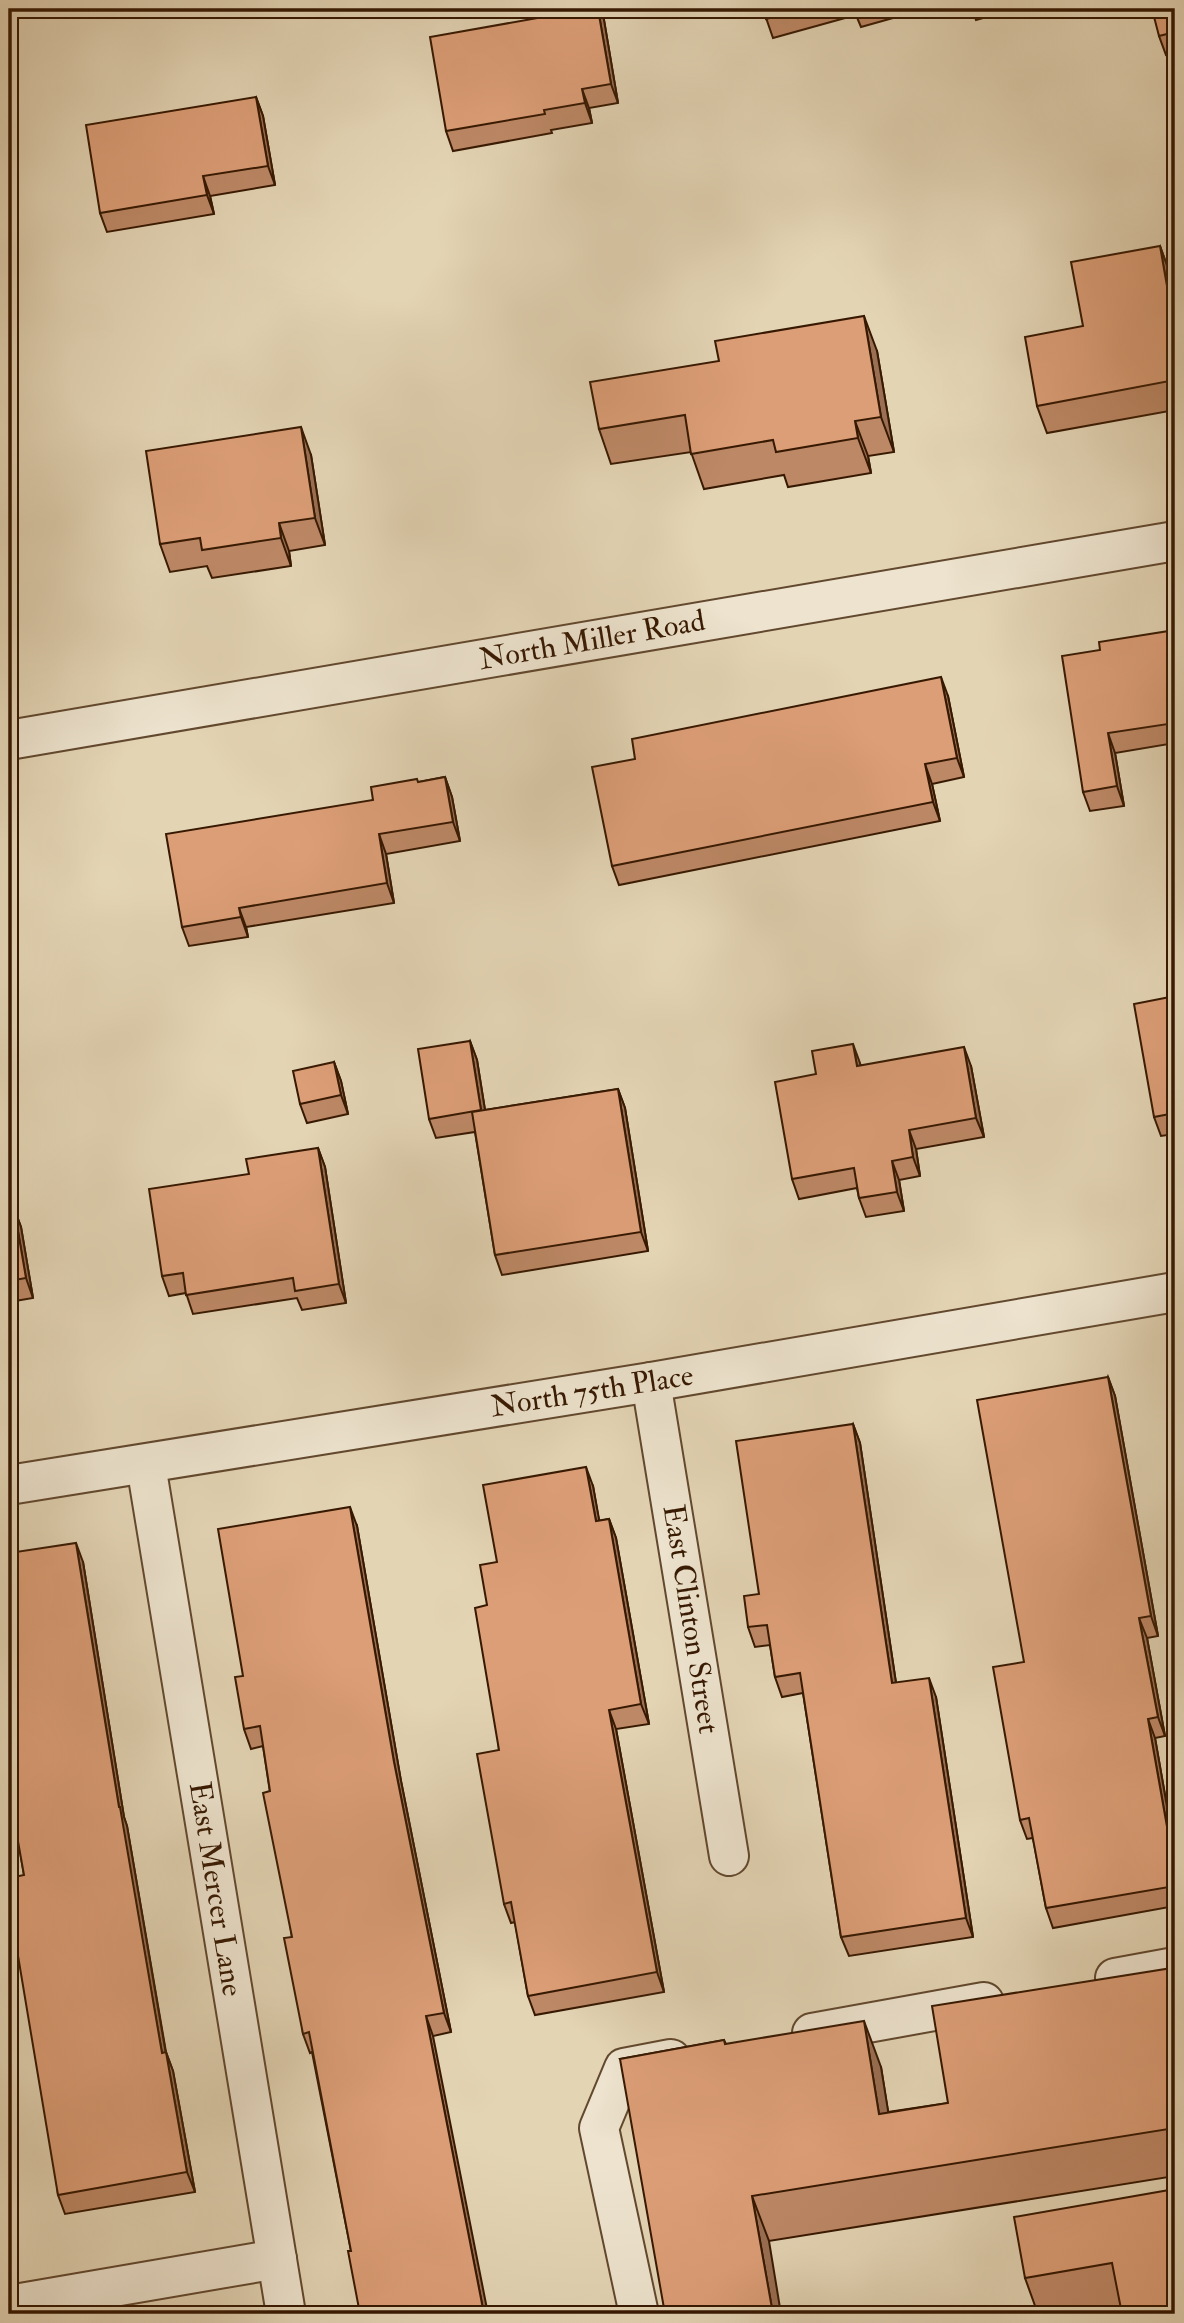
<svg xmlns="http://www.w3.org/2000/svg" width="1184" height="2323" viewBox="0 0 1184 2323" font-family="'IM FELL Double Pica',serif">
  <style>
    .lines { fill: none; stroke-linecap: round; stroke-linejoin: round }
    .minor-casing { stroke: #62482e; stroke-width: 42 }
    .minor { stroke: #ede3ce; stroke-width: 38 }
    .wall { fill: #bd8866; stroke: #371902; stroke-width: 2 }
    .shaded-wall { fill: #9a6f53; stroke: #371902; stroke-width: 2 }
    .building { fill: #dc9e77; stroke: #371902; stroke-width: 2 }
    .labels { text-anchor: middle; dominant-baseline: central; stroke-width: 5; stroke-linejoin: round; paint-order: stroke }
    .street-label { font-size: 30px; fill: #371902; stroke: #ede3ce }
  </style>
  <rect width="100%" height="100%" fill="#e3d4b4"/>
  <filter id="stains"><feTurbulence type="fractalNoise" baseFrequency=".00286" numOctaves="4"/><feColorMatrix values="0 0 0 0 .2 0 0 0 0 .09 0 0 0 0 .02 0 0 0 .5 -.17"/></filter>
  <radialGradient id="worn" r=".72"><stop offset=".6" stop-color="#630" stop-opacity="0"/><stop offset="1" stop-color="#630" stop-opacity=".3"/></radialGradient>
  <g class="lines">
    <g class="minor-casing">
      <g id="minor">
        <polyline points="9,740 1175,541"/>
        <polyline points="651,1382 729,1856"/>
        <polyline points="146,1465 286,2314"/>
        <polyline points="9,1485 651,1382 1175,1292"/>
        <polyline points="1115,1978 1175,1967"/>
        <polyline points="812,2033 984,2002"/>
        <polyline points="9,2305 277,2259"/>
        <polyline points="639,2314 599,2128 624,2068 671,2059"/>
      </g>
    </g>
    <use href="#minor" class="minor"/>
  </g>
  <g class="wall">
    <polygon points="549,9 600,9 604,20 618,103 589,108 592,123 551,130 552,133 453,151 446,131 549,16"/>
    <polygon points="763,9 925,9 861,27 856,15 773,38"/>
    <polygon points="972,9 1015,9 976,20"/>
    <polygon points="1175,9 1175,53 1166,55 1159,36"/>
    <polygon points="256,97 263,116 275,185 210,196 214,214 107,232 100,213"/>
    <polygon points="1160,246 1170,274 1175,304 1175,410 1047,433 1037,406 1083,326"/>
    <polygon points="877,351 894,452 868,456 871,473 788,487 784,475 704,489 691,452 611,464 599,429"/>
    <polygon points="311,455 325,545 289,551 291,566 212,578 207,566 170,572 160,544"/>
    <polygon points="1175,630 1175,743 1115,753 1124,806 1090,811 1083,792 1100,650"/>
    <polygon points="948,696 964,777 932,784 940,821 619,885 612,866"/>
    <polygon points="445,777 452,797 460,841 386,854 394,903 246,927 248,937 189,946 182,927 373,800 419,782"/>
    <polygon points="1175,996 1175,1134 1161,1136 1154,1117"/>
    <polygon points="470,1041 477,1060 485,1110 618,1089 625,1108 648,1251 502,1275 495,1255 475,1132 436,1138 429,1119"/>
    <polygon points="334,1062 341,1081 348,1114 307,1123 300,1104"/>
    <polygon points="860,1065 971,1066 984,1137 916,1149 920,1176 899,1180 904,1211 866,1217 859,1198 857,1188 799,1199 792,1179 816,1074"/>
    <polygon points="318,1148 325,1167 346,1303 302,1310 297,1298 193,1314 186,1293 169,1296 162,1276 249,1174"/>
    <polygon points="9,1208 14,1208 21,1227 33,1298 9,1302"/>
    <polygon points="1108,1377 1115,1396 1158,1636 1147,1638 1165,1736 1155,1738 1175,1852 1175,1906 1053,1928 1046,1908 1033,1838 1027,1839 1020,1820 1024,1662"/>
    <polygon points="853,1424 860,1443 896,1683 936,1697 973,1937 849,1956 841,1937 803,1693 782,1697 775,1677 770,1645 755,1647 748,1627 759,1594"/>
    <polygon points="593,1486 599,1521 609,1519 616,1538 649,1724 616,1729 664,1992 535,2015 528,1996 515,1922 511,1923 504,1904 499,1750 487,1605 497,1562"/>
    <polygon points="357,1526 401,1781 451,2032 433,2036 351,2251 312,2052 310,2053 303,2034 292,1937 263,1746 251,1749 244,1729 243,1676"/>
    <polygon points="9,1553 83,1562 124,1817 127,1826 166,2052 173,2071 195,2192 65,2214 58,2195 24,1875 15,1822 9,1823"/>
    <polygon points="1175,1977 1175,2176 769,2241 620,2059 724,2040 726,2044 881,2067 888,2112 948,2103"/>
    <polygon points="1175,2189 1175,2314 1122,2314 1121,2310 1095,2314 1038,2314 1025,2278"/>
  </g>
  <g class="shaded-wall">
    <polygon points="598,9 600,9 604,20 618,103 611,84"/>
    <polygon points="582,89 589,108 592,123 585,103"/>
    <polygon points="256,97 263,116 275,185 268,166"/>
    <polygon points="203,176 210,196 214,214 207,195"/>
    <polygon points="1160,246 1170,274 1175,304 1175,320 1171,309"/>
    <polygon points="864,316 877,351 894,452 881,417"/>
    <polygon points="855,421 868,456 871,473 858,438"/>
    <polygon points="301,427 311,455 325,545 315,518"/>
    <polygon points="279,523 289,551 291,566 281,538"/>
    <polygon points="941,677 948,696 964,777 957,758"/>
    <polygon points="1108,733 1115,753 1124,806 1117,786"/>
    <polygon points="925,764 932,784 940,821 933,802"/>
    <polygon points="445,777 452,797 460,841 453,822"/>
    <polygon points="379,834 386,854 394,903 387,883"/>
    <polygon points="239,908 246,927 248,937 241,917"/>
    <polygon points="470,1041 477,1060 488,1129 481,1110"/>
    <polygon points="853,1044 860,1063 864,1085 857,1066"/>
    <polygon points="964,1047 971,1066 984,1137 976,1118"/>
    <polygon points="334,1062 341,1081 348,1114 341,1095"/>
    <polygon points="618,1089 625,1108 648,1251 641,1232"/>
    <polygon points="909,1130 916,1149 920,1176 913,1157"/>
    <polygon points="318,1148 325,1167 346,1303 339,1284"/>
    <polygon points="892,1161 899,1180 904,1211 897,1192"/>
    <polygon points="14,1208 21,1227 33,1298 26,1278"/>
    <polygon points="1108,1377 1115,1396 1158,1636 1151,1616"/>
    <polygon points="853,1424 860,1443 899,1703 892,1683"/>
    <polygon points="586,1467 593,1486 603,1541 596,1521"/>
    <polygon points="350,1507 357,1526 401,1781 451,2032 444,2013 394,1762"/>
    <polygon points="609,1519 616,1538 649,1724 641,1704"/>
    <polygon points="76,1543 83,1562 124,1817 127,1826 169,2072 162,2053 119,1807"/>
    <polygon points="1139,1618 1147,1638 1165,1736 1158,1717"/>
    <polygon points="929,1678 936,1697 973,1937 966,1918"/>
    <polygon points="609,1710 616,1729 664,1992 657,1972"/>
    <polygon points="1148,1719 1155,1738 1175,1852 1175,1872"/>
    <polygon points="426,2016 433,2036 488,2314 484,2314"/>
    <polygon points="864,2021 881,2067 896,2160 879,2114"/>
    <polygon points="166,2052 173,2071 195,2192 187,2172"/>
    <polygon points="752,2196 769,2241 781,2314 773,2314"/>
  </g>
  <g class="building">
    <polygon points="548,9 598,9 611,84 582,89 585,103 544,110 545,114 446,131 430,37 549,16"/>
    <polygon points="763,9 803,9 766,19"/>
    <polygon points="1152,9 1175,9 1175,32 1159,36"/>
    <polygon points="256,97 268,166 203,176 207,195 100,213 86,125"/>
    <polygon points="1160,246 1171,309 1175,308 1175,380 1037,406 1025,337 1083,326 1071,262"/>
    <polygon points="864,316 881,417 855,421 858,438 776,452 773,440 691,454 685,415 599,429 590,382 719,361 715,341"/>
    <polygon points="301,427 315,518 279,523 281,538 202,550 200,538 160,544 146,451"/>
    <polygon points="1175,630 1175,723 1108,733 1117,786 1083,792 1062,656 1100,650 1099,642"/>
    <polygon points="941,677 957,758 925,764 933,802 612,866 592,767 635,759 632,739"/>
    <polygon points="445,777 453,822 379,834 387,883 239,908 241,917 182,927 166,834 373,800 371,787 417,779 418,782"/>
    <polygon points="1175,996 1175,1113 1154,1117 1134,1004"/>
    <polygon points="470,1041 481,1110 429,1119 418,1049"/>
    <polygon points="853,1044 857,1066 964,1047 976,1118 909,1130 913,1157 892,1161 897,1192 859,1198 854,1168 792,1179 775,1082 816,1074 812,1051"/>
    <polygon points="334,1062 341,1095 300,1104 293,1071"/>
    <polygon points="618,1089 641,1232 495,1255 472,1112"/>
    <polygon points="318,1148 339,1284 295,1291 293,1278 186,1295 183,1273 162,1276 149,1189 249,1174 246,1159"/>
    <polygon points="9,1208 14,1208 26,1278 9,1281"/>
    <polygon points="1108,1377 1151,1616 1139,1618 1158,1717 1148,1719 1175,1872 1175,1886 1046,1908 1029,1818 1020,1820 993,1667 1024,1662 977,1400"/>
    <polygon points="853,1424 892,1683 929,1678 966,1918 841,1937 800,1673 775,1677 767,1625 748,1627 744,1596 759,1594 736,1441"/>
    <polygon points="586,1467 596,1521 609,1519 641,1704 609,1710 657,1972 528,1996 511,1902 504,1904 477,1754 499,1750 475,1608 487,1605 480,1565 497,1562 483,1485"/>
    <polygon points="350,1507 394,1762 444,2013 426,2016 484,2314 360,2314 348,2251 351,2251 309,2032 303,2034 284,1938 292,1937 263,1793 270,1791 260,1726 244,1729 235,1677 243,1676 218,1529"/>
    <polygon points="76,1543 119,1807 120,1807 162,2053 166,2052 187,2172 58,2195 9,1902 9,1878 24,1875 11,1802 9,1802 9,1553"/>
    <polygon points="1172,1968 1175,1988 1175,2128 752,2196 773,2314 665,2314 620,2059 724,2040 725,2044 864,2021 879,2114 948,2103 932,2006"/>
    <polygon points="1175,2189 1175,2312 1165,2314 1122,2314 1112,2263 1025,2278 1014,2217"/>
  </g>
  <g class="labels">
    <g class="street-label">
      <text transform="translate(592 640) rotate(-10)">North Miller Road</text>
      <text transform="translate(592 1391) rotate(-9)">North 75th Place</text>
      <text transform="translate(691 1619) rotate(81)">East Clinton Street</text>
      <text transform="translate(216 1889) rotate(81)">East Mercer Lane</text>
    </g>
  </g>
  <rect width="1184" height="2323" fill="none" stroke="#e3d4b4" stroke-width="35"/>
  <rect x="10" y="10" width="1163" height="2302" fill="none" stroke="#371902" stroke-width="3.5"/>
  <rect x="18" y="18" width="1149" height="2288" fill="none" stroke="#371902" stroke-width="2"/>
  <rect width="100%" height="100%" filter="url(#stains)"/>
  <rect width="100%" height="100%" fill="url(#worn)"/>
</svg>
